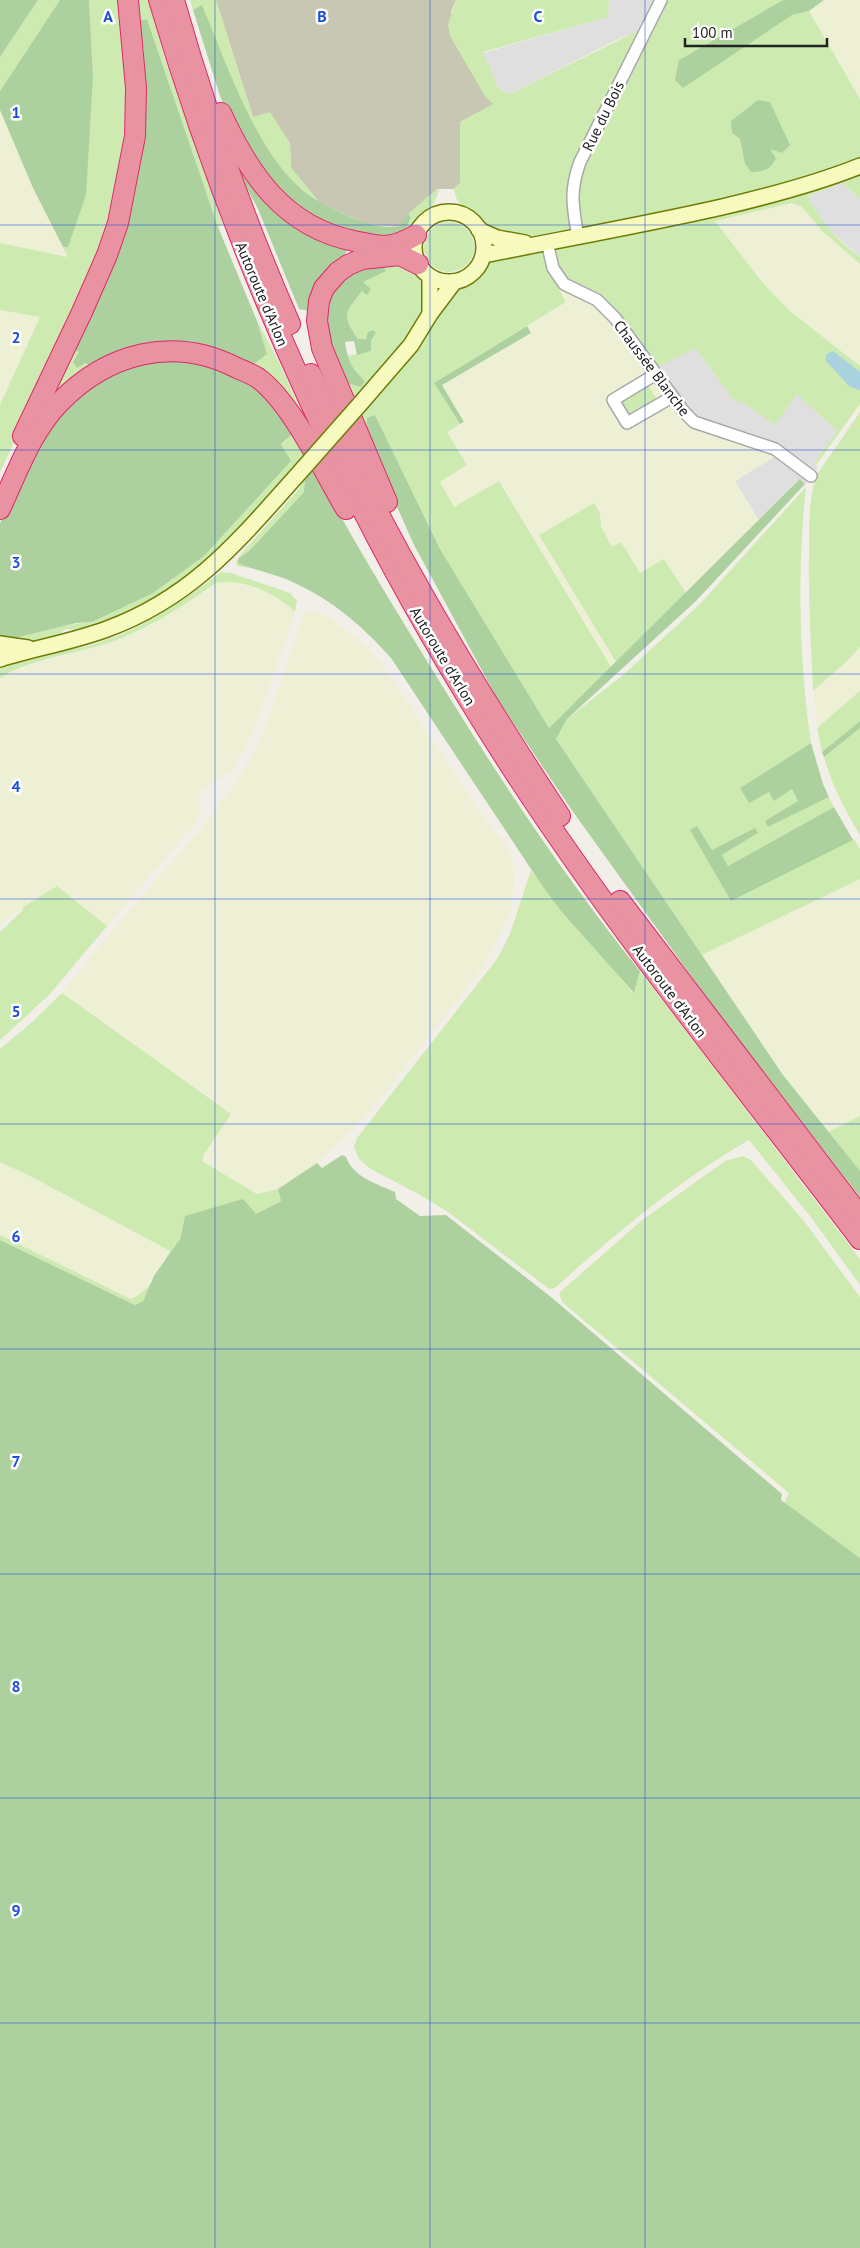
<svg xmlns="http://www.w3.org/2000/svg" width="860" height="2248" viewBox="0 0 860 2248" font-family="'PT Sans',sans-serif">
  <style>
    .residential { fill: #e0dfdf }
    .construction { fill: #c7c7b4 }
    .farmland { fill: #eef0d5 }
    .grass { fill: #cdebb0 }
    .forest { fill: #add19e }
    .water { fill: #aad3df }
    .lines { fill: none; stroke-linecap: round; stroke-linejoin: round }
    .minor-casing { stroke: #a9a9a9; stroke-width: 14 }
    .secondary-casing { stroke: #707d05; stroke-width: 18 }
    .motorway-casing { stroke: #dc2a67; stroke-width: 22 }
    .minor { stroke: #fff; stroke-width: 11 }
    .secondary { stroke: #f7fabf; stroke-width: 15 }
    .motorway { stroke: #e892a2; stroke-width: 20 }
    .secondary-bridge-casing { stroke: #707d05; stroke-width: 18; stroke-linecap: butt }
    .secondary-bridge { stroke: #f7fabf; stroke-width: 15 }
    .grid { fill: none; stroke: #1d4ed8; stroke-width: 1; stroke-opacity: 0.55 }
    .labels { text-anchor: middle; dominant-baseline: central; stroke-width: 5; stroke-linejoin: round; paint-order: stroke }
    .street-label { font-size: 15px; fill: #222; stroke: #fff }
    .grid-label { font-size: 16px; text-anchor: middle; font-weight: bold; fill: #1d4ed8; stroke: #fff; stroke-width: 5; stroke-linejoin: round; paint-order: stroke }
  </style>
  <rect width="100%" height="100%" fill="#f2efe9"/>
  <g class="residential">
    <polygon points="609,0 661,0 643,33 637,31 614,41 510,94 499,89 483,53 608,17"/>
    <polygon points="842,183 860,199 860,257 827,228 816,212 808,196"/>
    <polygon points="695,348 736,403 739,400 797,393 837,431 814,463 818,467 811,476 805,484 800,479 759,521 735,481 775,456 764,450 708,434 713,430 704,427 652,369"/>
  </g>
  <polygon class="construction" points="216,0 456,0 451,12 494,104 460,122 460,183 454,189 437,189 399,227 366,224 319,202 291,168 290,143 253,117"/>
  <g class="farmland">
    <polygon points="824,0 860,0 860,99 809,11"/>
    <polygon points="0,110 33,188 69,257 0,243"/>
    <polygon points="792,203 802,207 823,232 860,264 860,366 790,311 762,282 715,220"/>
    <polygon points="564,284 593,304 610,322 646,372 652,369 684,412 714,430 708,434 764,450 776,456 735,481 759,521 686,593 664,559 640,574 621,542 612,547 601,527 600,513 539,535 616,662 611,667 500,481 454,508 440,482 467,465 447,432 464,422 442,385 531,333 527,326 566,303 558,288"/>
    <polygon points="0,310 40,317 0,405"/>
    <polygon points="228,580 264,591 287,604 295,612 260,715 246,746 231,773 228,772 203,791 199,797 201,813 197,821 107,926 57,887 8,918 0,926 0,678 8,673 34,664 108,643 148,627 216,583"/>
    <polygon points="311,611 326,615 361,642 383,665 493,830 505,843 512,856 514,877 512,905 503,930 490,954 477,975 391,1085 364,1118 317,1163 278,1189 257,1194 202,1161 204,1154 230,1113 62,993 99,946 203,826 238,779 255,750 268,719 304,614"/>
    <polygon points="860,647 860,691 817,728 813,691 846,662"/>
    <polygon points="860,879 860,1116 828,1132 783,1075 702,955"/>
    <polygon points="0,1162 32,1177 170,1251 142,1295 131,1299 0,1235"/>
  </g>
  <g class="grass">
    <polygon points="38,0 60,0 0,91 0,57"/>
    <path d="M89,0H119C127,73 129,147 111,219C106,242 89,272 79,296C53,355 28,414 0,472V405L40,317L0,310V243L68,257L63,247H68L93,76Z"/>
    <polygon points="135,0 148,0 165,59 223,225 218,227 147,19 138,21"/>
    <path d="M190,0H216L253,117L270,112L290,143L291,168L319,202C312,197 304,192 298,186C252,143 226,63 201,6L193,10Z"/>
    <path d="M456,0H609L608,17L483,52L499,89L510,94L637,31L643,33L661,0H783L679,60L792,15L809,11L860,99V199L842,183L808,196C821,222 837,240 860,257V264L823,232L802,207L792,203L715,221L762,282L790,311L860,366V404L816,465L814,463L837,431L797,394L775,425L739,400L736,403L695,348L645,373L610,322L593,304L564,284L558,288L566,302L434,383L460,424L447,432L467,465L440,482L454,507L499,481L611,667L549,728L440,549L375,415L366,437L343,382L353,369L347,356L371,351V341L374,338L358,339C342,314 344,313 362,290L371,289L362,282L381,262L413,266L425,285L429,313L452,291L472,281L498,252L530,245L485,228L476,217L465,210L456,198L454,189L460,183V122L493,104L485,96L450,36L448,25Z"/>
    <path d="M437,189H439C435,208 417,228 402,239L411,217L408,214Z"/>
    <circle cx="449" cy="247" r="25"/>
    <polygon points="257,321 279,362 321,455 227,356 267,354"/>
    <polygon points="75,350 79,351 78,367 85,363 93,367 37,424"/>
    <polygon points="645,381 660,404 627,423 613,400"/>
    <path d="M860,412V647L846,662L813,691C811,645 808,599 809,553C809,527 808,497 818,473Z"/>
    <path d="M295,432L307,453C247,522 183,603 91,629C84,631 73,629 65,629L54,640L27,643L0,639C31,636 61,624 92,622Z"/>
    <polygon points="305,477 304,492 249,551 239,558 239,563 249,568 237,566 236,562 240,555 299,489"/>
    <path d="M806,487C797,571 799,660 811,743L740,788L769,792L774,800L792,789L798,801L766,821L768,827L829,797L834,807L728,866L722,855L758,833L712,850L697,826L731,901L854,839L860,849V879L702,955L556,739L567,719L623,675L700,604Z"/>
    <polygon points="594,503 600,513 601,527 612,547 621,542 640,573 664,559 686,593 616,662 539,535"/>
    <path d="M221,572L231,573L290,593L297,601L295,612C276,593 242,578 216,583C181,607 146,631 105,644C74,654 27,660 0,678V662C27,651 59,653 87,646C138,632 180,603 221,572Z"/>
    <polygon points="860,691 860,721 822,752 817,728"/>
    <path d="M860,728V835C845,810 832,786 824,757Z"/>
    <path d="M531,870L541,884L633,993L640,971L860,1259V1285L813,1220L749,1140C678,1181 616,1233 555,1288L549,1289L448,1212L420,1195L369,1168L359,1159L354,1147L357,1138L497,959L510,934Z"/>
    <polygon points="57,886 107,926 49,995 0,1040 0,932 23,910 22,908"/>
    <path d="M62,993L231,1114L204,1154L202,1161L257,1194L278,1189L281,1201L256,1214L185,1216L180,1239L154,1276L143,1301L135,1305L0,1240V1235L131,1299C150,1292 160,1267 170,1251L32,1177L0,1162V1049L32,1022Z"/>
    <polygon points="860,1116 860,1171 828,1132"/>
    <polygon points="743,1156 751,1160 804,1221 860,1297 860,1558 784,1503 789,1493 562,1302 559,1293 641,1221 725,1161"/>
  </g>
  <g class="forest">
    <polygon points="0,0 38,0 0,57"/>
    <polygon points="60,0 89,0 93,76 86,195 68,247 63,247 33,188 0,110 0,91"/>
    <polygon points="783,0 824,0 809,11 792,15 683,88 675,80 679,60"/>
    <path d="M202,5C226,62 253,144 298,186C310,198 326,205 340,212C360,222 376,228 398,227L408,214L411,217L402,239L348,235L289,204L232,125L220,96L193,10Z"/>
    <polygon points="147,19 218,227 257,321 267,354 255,363 227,356 93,367 85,363 77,368 73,362 79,352 75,350 115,259 144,51 138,21"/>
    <path d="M758,100L770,102L790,145L782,153L770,149L776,158C772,169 763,172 751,172L745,164L740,139L732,133L731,121Z"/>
    <polygon points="233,152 344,245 347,251 309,311 299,309 258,209 247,188"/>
    <path d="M381,262L386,271L363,282L371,289L367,295L362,291C344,313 342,315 358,339H366L368,332L373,330L376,333L371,341V351L357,355L354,341L345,342C348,361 351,368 365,381L361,387L343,382L328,345L325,305L342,278Z"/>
    <polygon points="527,326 531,333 442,385 464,422 460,424 434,383"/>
    <polygon points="196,360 252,383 295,432 281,444 291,461 204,556 153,593 92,622 76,623 19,637 0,639 0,523 38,444 80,391 134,362"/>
    <polygon points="375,415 440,549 549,728 800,479 805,484 696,601 567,719 556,739 783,1075 860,1171 860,1197 720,1016 571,809 498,700 414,545 366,437 367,418"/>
    <path d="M313,467C350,535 390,601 430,666C495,772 562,874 640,971L634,993L561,911L541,884L391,658C360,623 326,595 283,578C268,572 253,570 238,563L239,558L249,551L304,492L305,477Z"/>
    <polygon points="860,721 860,728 824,757 822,752"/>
    <polygon points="811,743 823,784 829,797 768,827 765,821 798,801 792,789 774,801 769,792 749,803 740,788"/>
    <polygon points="834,807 853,840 731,901 690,830 697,826 712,850 755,828 758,833 722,855 728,866"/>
    <path d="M342,1155L346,1157C353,1177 377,1184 395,1192L396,1199L420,1216L446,1215L551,1297L782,1494L781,1500L860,1558V2248H0V1240L135,1305L143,1301L154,1276L180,1239L185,1216L243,1199L256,1214L281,1201L278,1189L317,1163L322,1168Z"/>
  </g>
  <polygon class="water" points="833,351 860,372 860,390 850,387 825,360 827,354"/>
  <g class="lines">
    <g class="minor-casing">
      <g id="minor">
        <path d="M578,238C573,207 569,192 580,162L661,0"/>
        <polyline points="547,242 553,268 564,284 597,300 615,318 684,412 694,422 775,449 811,476"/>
        <polyline points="656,374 613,400 627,423 672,397"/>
      </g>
    </g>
    <g class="secondary-casing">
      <g id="secondary">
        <circle cx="449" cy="247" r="35"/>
        <polyline points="479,230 497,238 525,243"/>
        <path d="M484,255C563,239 643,225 722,207C769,196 815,184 860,166"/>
        <polyline points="430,314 430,277"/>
        <polyline points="360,404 411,345 430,314 454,282"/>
        <polyline points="0,644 28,648"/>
        <path d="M0,659C35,648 72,642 107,629C194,597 240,539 300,472"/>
      </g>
    </g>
    <g class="motorway-casing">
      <g id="motorway">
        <path d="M159,0C241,277 359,534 517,776C622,937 744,1086 860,1239"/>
        <path d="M174,0C205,110 244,219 290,324"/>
        <path d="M221,113C249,174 284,227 354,241C382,247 390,250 416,235"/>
        <path d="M311,374C379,529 467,675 560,816"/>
        <polyline points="23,436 82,312 107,255 118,223 135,136 136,88 128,0"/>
        <polyline points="387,502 322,348 317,321 319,301 324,288 338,272 348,265 362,259 400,255 418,264"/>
        <path d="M0,509C17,473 31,432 59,403C107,353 174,335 237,368C244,371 252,374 258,378C292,403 324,472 346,509"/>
        <polyline points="620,901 860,1216"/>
      </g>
    </g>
    <use href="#minor" class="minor"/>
    <use href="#secondary" class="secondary"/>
    <use href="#motorway" class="motorway"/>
    <g class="secondary-bridge-casing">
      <polyline id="secondary-bridge" points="300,472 360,404"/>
    </g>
    <use href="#secondary-bridge" class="secondary-bridge"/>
  </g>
  <path class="grid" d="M215,0V2248M430,0V2248M645,0V2248M0,225H860M0,450H860M0,674H860M0,899H860M0,1124H860M0,1349H860M0,1574H860M0,1798H860M0,2023H860"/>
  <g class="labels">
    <g class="street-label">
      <text transform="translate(603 116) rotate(-64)">Rue du Bois</text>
      <text transform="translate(262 294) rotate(67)">Autoroute d'Arlon</text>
      <text transform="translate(652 368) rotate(53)">Chaussée Blanche</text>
      <text transform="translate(443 656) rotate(59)">Autoroute d'Arlon</text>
      <text transform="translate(670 991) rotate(53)">Autoroute d'Arlon</text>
    </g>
  </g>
  <g class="grid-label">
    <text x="108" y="22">A</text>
    <text x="322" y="22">B</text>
    <text x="538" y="22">C</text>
    <text x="16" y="118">1</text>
    <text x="16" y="343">2</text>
    <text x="16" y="568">3</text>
    <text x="16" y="792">4</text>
    <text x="16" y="1017">5</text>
    <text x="16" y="1242">6</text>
    <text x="16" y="1467">7</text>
    <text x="16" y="1692">8</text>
    <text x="16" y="1916">9</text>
  </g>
  <path d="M685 38v8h142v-8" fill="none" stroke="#222222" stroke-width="2.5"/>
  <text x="692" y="38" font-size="15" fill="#222222" stroke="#ffffff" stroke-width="4" paint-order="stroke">100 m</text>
</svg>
